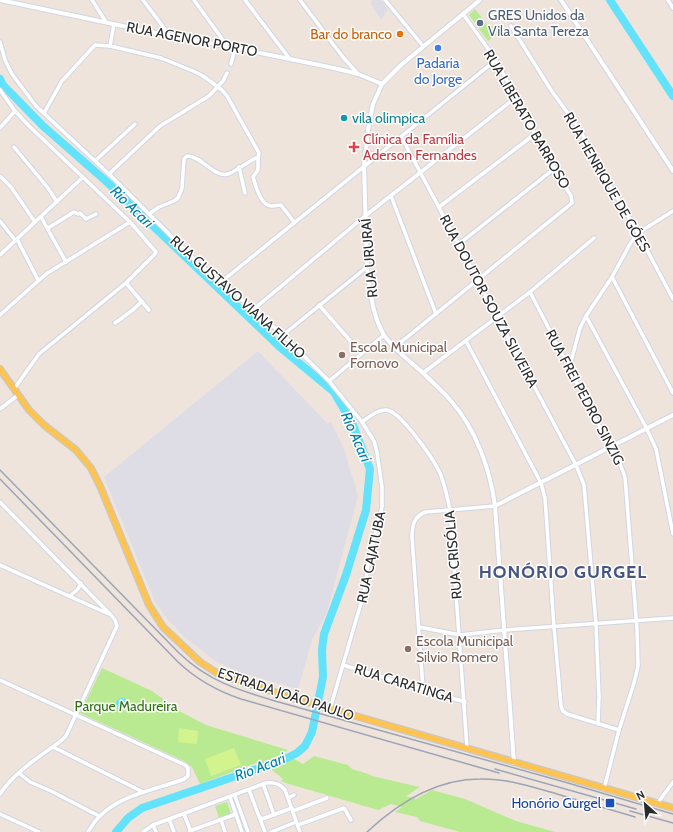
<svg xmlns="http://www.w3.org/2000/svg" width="673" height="832" viewBox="0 0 673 832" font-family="Cabin,sans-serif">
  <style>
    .industrial { fill: #dedde6 }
    .green { fill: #b9ea92 }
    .pitch { fill: #d2f38d }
    .water { fill: #63e2fb }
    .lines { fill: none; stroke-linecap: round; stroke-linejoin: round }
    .river { stroke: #63e2fb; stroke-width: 8 }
    .minor-casing { stroke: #d0d6e5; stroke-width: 5.5 }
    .tertiary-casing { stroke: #d0d6e5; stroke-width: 6 }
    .primary-casing { stroke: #c8c8c8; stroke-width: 8 }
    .minor { stroke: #fff; stroke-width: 3.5 }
    .tertiary { stroke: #fff; stroke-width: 4 }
    .primary { stroke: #ffc44f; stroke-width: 5.5 }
    .rail { stroke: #9da4b7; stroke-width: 1.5 }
    .service-dot { fill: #5c6f8a; stroke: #fff; stroke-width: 1.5 }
    .food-dot { fill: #e8710a; stroke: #fff; stroke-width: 1.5 }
    .shop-dot { fill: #3f7fe0; stroke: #fff; stroke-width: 1.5 }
    .culture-dot { fill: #0f9aa8; stroke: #fff; stroke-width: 1.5 }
    .health-dot { fill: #e0444e; stroke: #fff; stroke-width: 1.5 }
    .education-dot { fill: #8d6e63; stroke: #fff; stroke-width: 1.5 }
    .transit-dot { fill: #1a4fb4; stroke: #fff; stroke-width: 1.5 }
    .labels { text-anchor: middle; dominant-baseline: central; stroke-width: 3; stroke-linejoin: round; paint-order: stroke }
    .service-label { font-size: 14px; fill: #4e5e75; stroke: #fff; text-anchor: start }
    .food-label { font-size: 14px; fill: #c56008; stroke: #fff; text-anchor: end }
    .street-label { font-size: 14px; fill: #2b2b2b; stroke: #fff }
    .shop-label { font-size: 14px; fill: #366cbe; stroke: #fff }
    .culture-label { font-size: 14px; fill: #0d838f; stroke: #fff; text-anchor: start }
    .health-label { font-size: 14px; fill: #be3a42; stroke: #fff; text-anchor: start }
    .education-label { font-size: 14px; fill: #785e54; stroke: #fff; text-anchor: start }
    .park-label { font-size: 14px; fill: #2f7012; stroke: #fff }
    .transit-label { font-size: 14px; fill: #164399; stroke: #fff; text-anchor: end }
    .water-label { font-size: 15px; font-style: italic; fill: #0080a9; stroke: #fff }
    .district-label { font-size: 18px; font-weight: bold; letter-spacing: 1px; fill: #465680; stroke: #fff }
  </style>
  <rect width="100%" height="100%" fill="#eee4db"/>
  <g class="industrial">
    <polygon points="373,0 381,0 388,10 381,20 370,3"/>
    <polygon points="258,351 328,424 331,422 344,449 358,496 327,612 312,640 298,689 242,673 215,661 186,638 168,620 155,602 104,477"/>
  </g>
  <g class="green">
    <polygon points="475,9 489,27 492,26 498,33 488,41 469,15"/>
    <polygon points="102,668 152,691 181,712 206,725 288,750 284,753 303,764 314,756 348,765 352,769 368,774 372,776 420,787 406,796 416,799 432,790 465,799 516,821 555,832 460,832 420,821 417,817 395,812 402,807 391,804 378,810 289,784 281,781 283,779 261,761 200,784 192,767 184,761 80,713"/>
    <polygon points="227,802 231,814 219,818 215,806"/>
  </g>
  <g class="pitch">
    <polygon points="179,728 198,731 197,744 178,742"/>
    <polygon points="234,748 241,765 211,776 205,759"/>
  </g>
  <circle class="water" cx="122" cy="704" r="6"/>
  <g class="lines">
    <g class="river">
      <polyline points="610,0 673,96"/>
      <polyline points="0,79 3,85 43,126 107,182 281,348 334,392 353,425 370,469 366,510 346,575 324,634 322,650 323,677 312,732 305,746 297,753 283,760 142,808 128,818 116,832"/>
    </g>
    <g class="minor-casing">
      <g id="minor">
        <polyline points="92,0 106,22"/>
        <polyline points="143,0 170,36"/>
        <polyline points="194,0 228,47"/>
        <polyline points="245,0 289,58"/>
        <polyline points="300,0 342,56 358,74"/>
        <polyline points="385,0 423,46"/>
        <polyline points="668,0 673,8"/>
        <polyline points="511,26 551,90 580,130 598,165 638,233 673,299"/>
        <polyline points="0,42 5,60 12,74 36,106 109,174 197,262 283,335 329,381 362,422 374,441 377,452 382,487 382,507 368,565 364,593 330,709"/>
        <polyline points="110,46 114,24"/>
        <polyline points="231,64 235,48"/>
        <polyline points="0,90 15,111 29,126 130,222 156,252 155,254 127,282 39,354 14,389"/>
        <path d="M44,113L62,81L95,45L110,46L161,58L193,71L203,76L222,90L227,96L259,153L258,157V170L253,177C256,186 260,205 271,206C274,206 278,205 281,205L294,222"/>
        <polyline points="0,128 15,111"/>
        <polyline points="402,138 576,465 584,485 596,624 599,697 598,724"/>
        <polyline points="14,147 48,188 57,202"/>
        <polyline points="365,151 372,154 379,154"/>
        <polyline points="95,161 135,124"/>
        <polyline points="239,167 245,193"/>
        <polyline points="109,174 160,126 209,96 223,81 227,73"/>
        <polyline points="0,176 11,187 35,222"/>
        <polyline points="391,196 436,314"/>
        <polyline points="439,207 535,134"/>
        <path d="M149,214L159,207L174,201L178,198L182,188L184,159L187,156C202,156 214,178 228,174C236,171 249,161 258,157"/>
        <polyline points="41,217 66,262"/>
        <polyline points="0,221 15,240"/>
        <polyline points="48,228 74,212 78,214 80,213 86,219 96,214"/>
        <polyline points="17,239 38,280"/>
        <polyline points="459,244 555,168"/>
        <polyline points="0,255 83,177"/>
        <polyline points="612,277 673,393"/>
        <polyline points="221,282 496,60"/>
        <polyline points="126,283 149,310"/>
        <polyline points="530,292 610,447 619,461 625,477 637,629 638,666 634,683 619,730 604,789"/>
        <polyline points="319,305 361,353"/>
        <polyline points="254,309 365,216 515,98"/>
        <polyline points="0,315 46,274 130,222"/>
        <polyline points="586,316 647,429 656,449 673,534"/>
        <polyline points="115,323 134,309 142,301"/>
        <polyline points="283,335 367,267"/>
        <polyline points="466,341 541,483 545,498 554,627 561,706 563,711 567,714 619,730"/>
        <polyline points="395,347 572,203 571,196 535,134 496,60 463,14"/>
        <polyline points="569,369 580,328 586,316 612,277 630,244 638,233 673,211"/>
        <polyline points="423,373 530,292 594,238"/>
        <polyline points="329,381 384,335"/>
        <polyline points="0,409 18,395"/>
        <path d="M362,422C369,417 378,409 387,410C401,412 434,460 440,473C445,485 447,497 450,509L467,748"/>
        <polyline points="0,502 110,614"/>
        <path d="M0,565L111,615L115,620L117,626L66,736L62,740C41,756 15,771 0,794"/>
        <polyline points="70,596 78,589 81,583"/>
        <polyline points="419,627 460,635 505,630 673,618"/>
        <polyline points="343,665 465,702"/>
        <path d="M0,680L185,765L188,768V776L184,779C156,790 121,794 99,817C95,821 91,827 88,832"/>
        <path d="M423,689L412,537C412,525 414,516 426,512L495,506"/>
        <polyline points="53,747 143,792"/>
        <polyline points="19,773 30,782 51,791 99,816"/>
        <polyline points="263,784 274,815"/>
        <polyline points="249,790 265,832"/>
        <polyline points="235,796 248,832"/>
        <polyline points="230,797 242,832"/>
        <polyline points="288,798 294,795"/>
        <polyline points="657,804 673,782"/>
        <polyline points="293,811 327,798"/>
        <polyline points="0,814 39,832"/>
        <polyline points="184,814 191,832"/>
        <polyline points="260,817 262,819 292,808"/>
        <polyline points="169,819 174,832"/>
        <polyline points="221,820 225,832"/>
        <polyline points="153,825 156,832"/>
        <polyline points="298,825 344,808 351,820"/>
        <polyline points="190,831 236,814"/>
        <path d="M143,832L153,825L266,783C274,782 280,783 285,790L300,832"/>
        <polyline points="271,832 296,822"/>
      </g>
    </g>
    <g class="tertiary-casing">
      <g id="tertiary">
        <polyline points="0,0 170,36 206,42 334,68 358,74 382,84"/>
        <path d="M480,0L401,65L382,84L373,104L368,130L364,166L367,267C370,290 372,315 384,335C394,350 410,361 423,373C432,382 443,391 451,401C476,429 490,469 495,506L514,763"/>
        <polyline points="561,0 673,171"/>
        <polyline points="495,506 673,415"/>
      </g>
    </g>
    <g class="primary-casing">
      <polyline id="primary" points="0,369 29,410 44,425 76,450 91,468 100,486 149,605 163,627 200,662 220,675 290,697 673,808"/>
    </g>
    <use href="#minor" class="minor"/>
    <use href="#tertiary" class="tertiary"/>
    <use href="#primary" class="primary"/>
    <g class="rail">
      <path d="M0,470L179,653C208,681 238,690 275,701L568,783L673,814"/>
      <path d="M0,479L178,662C196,679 217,691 241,699L499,773"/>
      <polyline points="495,769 636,809"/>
      <polyline points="630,811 673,823"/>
      <path d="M367,832C398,803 436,779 480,779C506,778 532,787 557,794C583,802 609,809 635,817"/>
    </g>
  </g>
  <circle class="service-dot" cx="480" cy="23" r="4"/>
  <circle class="food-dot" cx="400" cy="34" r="4"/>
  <circle class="shop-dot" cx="438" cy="48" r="4"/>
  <circle class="culture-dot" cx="344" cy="118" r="4"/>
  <path class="health-dot" d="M352 141h4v4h4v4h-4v4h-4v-4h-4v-4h4z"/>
  <g class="education-dot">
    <circle cx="342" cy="355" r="4"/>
    <circle cx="408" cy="649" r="4"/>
  </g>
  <rect class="transit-dot" x="605" y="798" width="10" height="10" rx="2"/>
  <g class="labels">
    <g class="service-label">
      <text x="488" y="15">GRES Unidos da<tspan x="488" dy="16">Vila Santa Tereza</tspan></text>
    </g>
    <g class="food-label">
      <text x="392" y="34">Bar do branco</text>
    </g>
    <g class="street-label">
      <text transform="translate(192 39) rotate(11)">RUA AGENOR PORTO</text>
      <text transform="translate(527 119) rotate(60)">RUA LIBERATO BARROSO</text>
      <text transform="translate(607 182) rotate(60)">RUA HENRIQUE DE GÓES</text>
      <text transform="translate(369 258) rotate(-95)">RUA URURAÍ</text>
      <text transform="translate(238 297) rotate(42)">RUA GUSTAVO VIANA FILHO</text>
      <text transform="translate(489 301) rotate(62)">RUA DOUTOR SOUZA SILVEIRA</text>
      <text transform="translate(585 397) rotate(62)">RUA FREI PEDRO SINZIG</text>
      <text transform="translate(453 555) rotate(-95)">RUA CRISÓLIA</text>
      <text transform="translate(371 557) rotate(-78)">RUA CAJATUBA</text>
      <text transform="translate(404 683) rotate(17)">RUA CARATINGA</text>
      <text transform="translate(286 694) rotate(18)">ESTRADA JOÃO PAULO</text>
    </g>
    <g class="shop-label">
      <text x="438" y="63">Padaria<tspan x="438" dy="16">do Jorge</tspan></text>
    </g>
    <g class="culture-label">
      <text x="352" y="118">vila olimpica</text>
    </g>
    <g class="health-label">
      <text x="363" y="139">Clínica da Família<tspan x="363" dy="16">Aderson Fernandes</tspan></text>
    </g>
    <g class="education-label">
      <text x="350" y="347">Escola Municipal<tspan x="350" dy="16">Fornovo</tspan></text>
      <text x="416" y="641">Escola Municipal<tspan x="416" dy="16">Silvio Romero</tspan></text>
    </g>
    <g class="park-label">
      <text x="126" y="706">Parque Madureira</text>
    </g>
    <g class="transit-label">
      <text x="601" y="803">Honório Gurgel</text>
    </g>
    <g class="water-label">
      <text transform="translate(132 207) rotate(44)">Rio Acari</text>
      <text transform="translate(356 437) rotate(66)">Rio Acari</text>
      <text transform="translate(260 767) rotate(-21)">Rio Acari</text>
    </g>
    <g class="district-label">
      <text x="563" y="572">HONÓRIO GURGEL</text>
    </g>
  </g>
  <g transform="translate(645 804) rotate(333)" stroke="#ffffff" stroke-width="3" paint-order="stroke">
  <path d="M0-3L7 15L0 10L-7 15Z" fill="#2b2b2b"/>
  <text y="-6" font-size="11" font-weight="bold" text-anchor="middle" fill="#2b2b2b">N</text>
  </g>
</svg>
